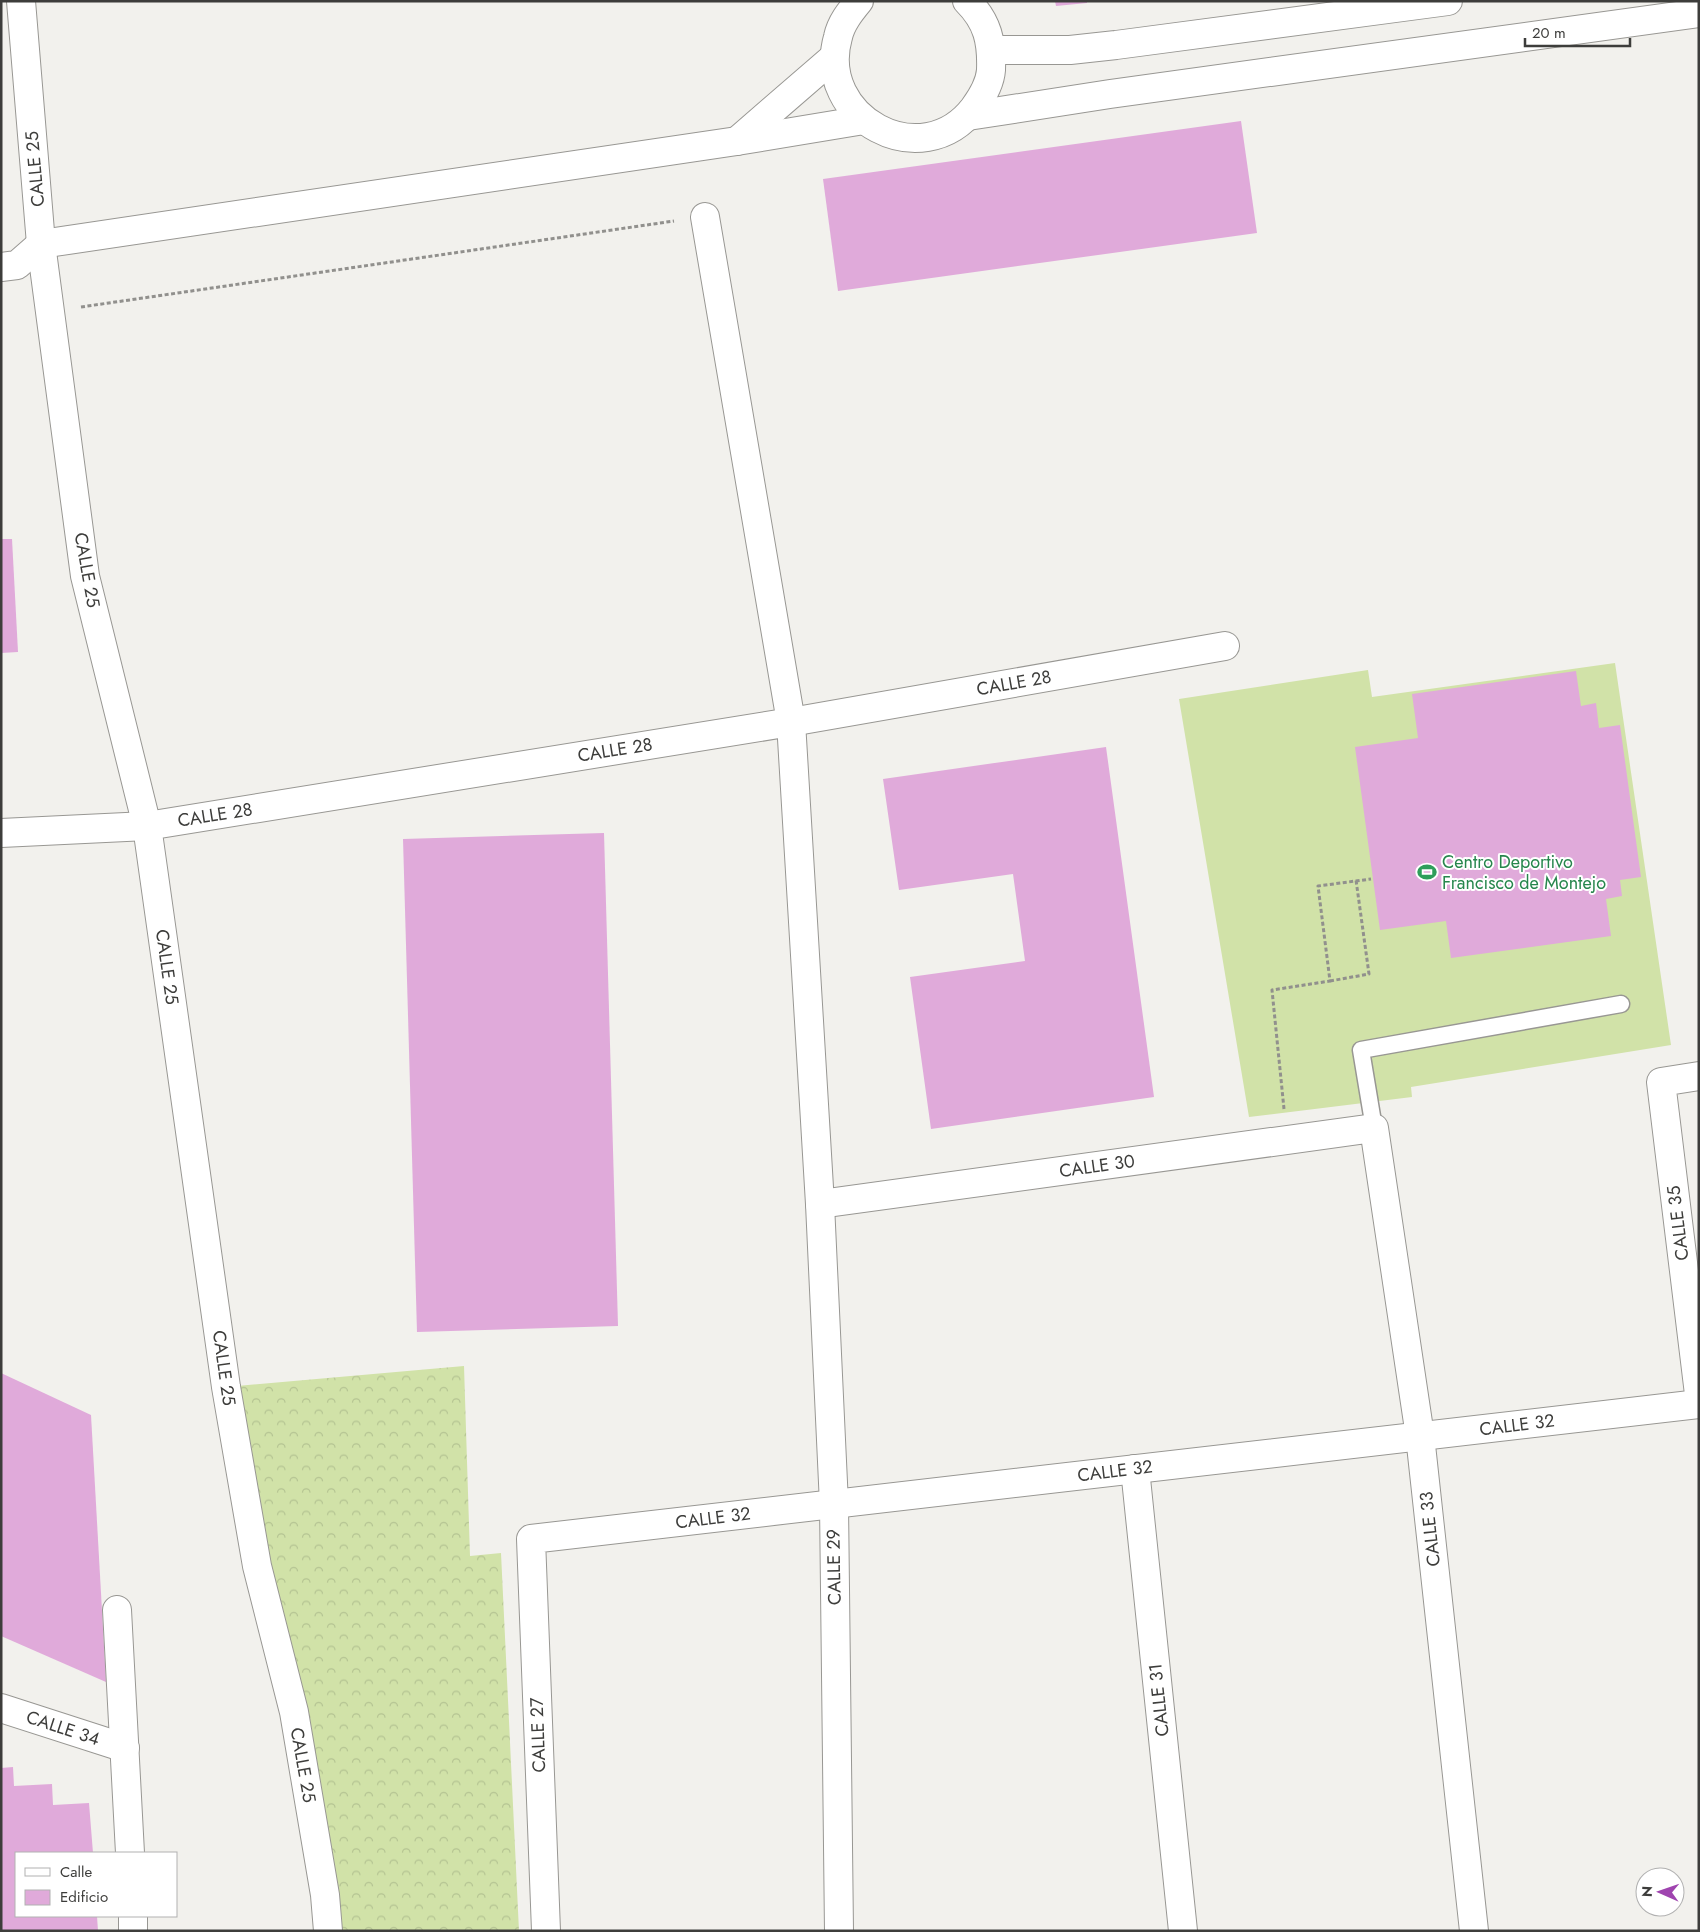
<svg xmlns="http://www.w3.org/2000/svg" width="1700" height="1932" viewBox="0 0 1700 1932" font-family="Jost,sans-serif">
  <style>
    .forest { fill: url(#forest-crowns) }
    .pitch { fill: #d1e2a8 }
    .building { fill: #e0aada }
    .lines { fill: none; stroke-linecap: round; stroke-linejoin: round }
    .lane-casing { stroke: #989793; stroke-width: 19 }
    .street-casing { stroke: #989793; stroke-width: 30 }
    .path { stroke: #91908d; stroke-width: 3; stroke-dasharray: 4 2.5; stroke-linecap: butt }
    .lane { stroke: #fff; stroke-width: 16 }
    .street { stroke: #fff; stroke-width: 28 }
    .labels { text-anchor: middle; dominant-baseline: central; stroke-width: 4; stroke-linejoin: round; paint-order: stroke }
    .street-label { font-size: 18px; fill: #3d3d3b; stroke: #fff }
    .leisure-label { font-size: 18px; fill: #27864d; stroke: #fff; text-anchor: start }
  </style>
  <defs>
    <pattern id="forest-crowns" width="20" height="18" patternUnits="userSpaceOnUse" patternTransform="scale(1.25)"><rect width="20" height="18" fill="#d1e2a8"/><path d="M2 6a3 3 0 1 1 6 0M12 15a3 3 0 1 1 6 0" fill="none" stroke="#b4c392"/></pattern>
  </defs>
  <rect width="100%" height="100%" fill="#f2f1ed"/>
  <polygon class="forest" points="464,1366 470,1556 501,1553 519,1931 337,1931 226,1387"/>
  <polygon class="pitch" points="1615,663 1671,1045 1411,1087 1412,1097 1249,1117 1179,699 1368,670 1372,697"/>
  <g class="building">
    <polygon points="1055,1 1087,1 1087,3 1056,6"/>
    <polygon points="1241,121 1257,233 838,291 823,179"/>
    <polygon points="1,539 12,539 18,652 1,653"/>
    <polygon points="1576,671 1581,706 1596,703 1599,728 1620,725 1641,877 1620,880 1622,896 1606,899 1611,936 1451,958 1446,921 1380,930 1355,747 1418,738 1412,694"/>
    <polygon points="1106,747 1154,1097 931,1129 910,977 1025,961 1013,874 899,890 883,779"/>
    <polygon points="604,833 618,1326 417,1332 403,839"/>
    <polygon points="1,1373 91,1415 106,1682 1,1636"/>
    <polygon points="13,1767 14,1786 52,1784 53,1805 89,1803 93,1853 16,1853 16,1916 97,1916 98,1931 1,1931 1,1768"/>
  </g>
  <g class="lines">
    <g class="lane-casing">
      <polyline id="lane" points="1374,1128 1361,1050 1621,1004"/>
    </g>
    <g class="street-casing">
      <g id="street">
        <polyline points="21,1 41,244 85,576 147,826 226,1387 257,1566 294,1712 325,1895 328,1931"/>
        <path d="M859,1C850,12 841,23 838,37C815,118 922,176 974,108C982,97 990,84 991,70C992,42 988,22 967,1"/>
        <polyline points="992,50 1070,50 1116,45 1448,1"/>
        <polyline points="968,116 1110,94 1699,13"/>
        <polyline points="737,141 834,57"/>
        <polyline points="705,217 791,722 820,1204 834,1504 839,1931"/>
        <polyline points="41,244 737,141 864,120"/>
        <polyline points="1,267 17,265 41,244"/>
        <polyline points="1,833 147,826 791,722 1225,646"/>
        <polyline points="1699,1076 1661,1082 1699,1394"/>
        <polyline points="820,1204 1374,1128 1420,1436 1474,1931"/>
        <polyline points="1135,1469 1183,1931"/>
        <polyline points="117,1610 130,1853"/>
        <polyline points="1,1708 125,1748"/>
        <polyline points="133,1916 133,1931"/>
        <polyline points="546,1931 531,1539 1699,1404"/>
      </g>
    </g>
    <g class="path">
      <polyline points="81,307 674,221"/>
      <polyline points="1330,981 1369,974 1356,880"/>
      <polyline points="1284,1109 1272,990 1330,981 1318,886 1371,879"/>
    </g>
    <use href="#lane" class="lane"/>
    <use href="#street" class="street"/>
  </g>
  <defs>
    <g id="stadium-bare" transform="scale(1.5)"><path d="M0-5a6.5 5 0 1 0 0 10a6.5 5 0 1 0 0-10ZM-3.5-1.8h7v3.6h-7Z" fill="#2e9e5b" stroke="#fff" stroke-width="2.5" paint-order="stroke"/></g>
  </defs>
  <g fill-rule="evenodd">
    <use href="#stadium-bare" x="1427" y="872"/>
  </g>
  <g class="labels">
    <g class="street-label">
      <text transform="translate(35 169) rotate(-95)">CALLE 25</text>
      <text transform="translate(87 570) rotate(80)">CALLE 25</text>
      <text transform="translate(1014 683) rotate(-10)">CALLE 28</text>
      <text transform="translate(615 750) rotate(-9)">CALLE 28</text>
      <text transform="translate(215 815) rotate(-9)">CALLE 28</text>
      <text transform="translate(167 967) rotate(82)">CALLE 25</text>
      <text transform="translate(1097 1166) rotate(-8)">CALLE 30</text>
      <text transform="translate(1678 1223) rotate(-97)">CALLE 35</text>
      <text transform="translate(224 1368) rotate(82)">CALLE 25</text>
      <text transform="translate(1517 1425) rotate(-7)">CALLE 32</text>
      <text transform="translate(1115 1471) rotate(-7)">CALLE 32</text>
      <text transform="translate(713 1518) rotate(-7)">CALLE 32</text>
      <text transform="translate(1430 1529) rotate(-96)">CALLE 33</text>
      <text transform="translate(834 1567) rotate(-91)">CALLE 29</text>
      <text transform="translate(1159 1700) rotate(-96)">CALLE 31</text>
      <text transform="translate(63 1728) rotate(18)">CALLE 34</text>
      <text transform="translate(538 1735) rotate(-92)">CALLE 27</text>
      <text transform="translate(303 1765) rotate(80)">CALLE 25</text>
    </g>
    <g class="leisure-label">
      <text x="1442" y="862">Centro Deportivo<tspan x="1442" dy="21">Francisco de Montejo</tspan></text>
    </g>
  </g>
  <rect width="1700" height="1932" fill="none" stroke="#3d3d3b" stroke-width="5"/>
  <rect x="15" y="1852" width="162" height="65" fill="#ffffff" stroke="#b1b1b1"/>
  <rect x="25" y="1868" width="25" height="8" fill="#ffffff" stroke="#b1b1b1"/>
  <text x="60" y="1877" font-size="15" fill="#3d3d3b">Calle</text>
  <rect x="25" y="1890" width="25" height="15" fill="#e0aada" stroke="#b1b1b1"/>
  <text x="60" y="1902" font-size="15" fill="#3d3d3b">Edificio</text>
  <g transform="translate(1660 1892) rotate(272)"><circle r="24" fill="#ffffff" stroke="#b1b1b1"/>
  <path d="M0-4L9 19L0 12L-9 19Z" fill="#9f44af"/>
  <text y="-8" font-size="14" font-weight="bold" text-anchor="middle" fill="#3d3d3b">N</text>
  </g>
  <path d="M1525 38v8h105v-8" fill="none" stroke="#3d3d3b" stroke-width="2.5"/>
  <text x="1532" y="38" font-size="15" fill="#3d3d3b" stroke="#ffffff" stroke-width="4" paint-order="stroke">20 m</text>
</svg>
